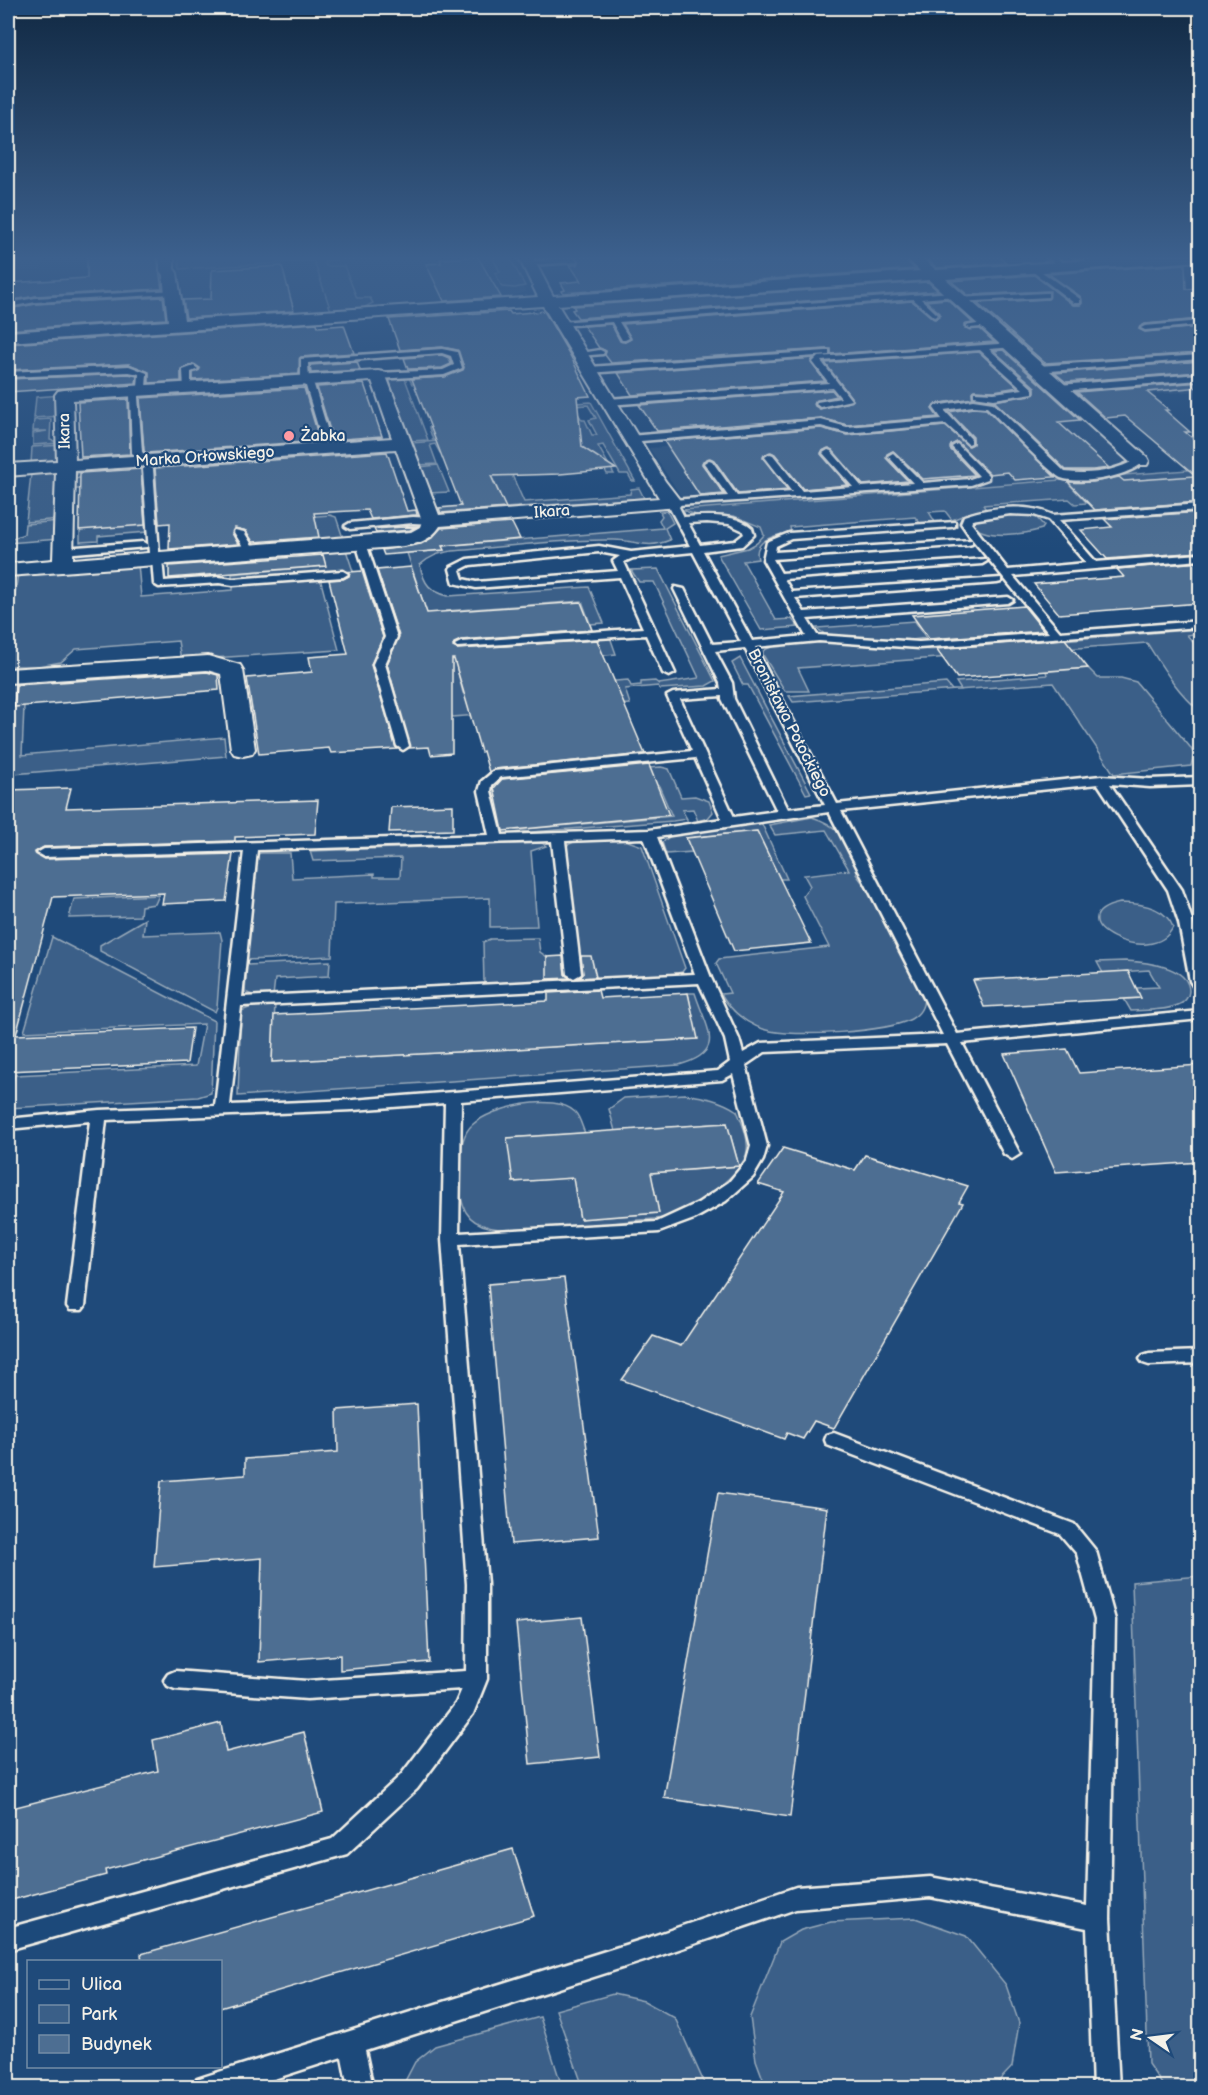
<svg xmlns="http://www.w3.org/2000/svg" width="1208" height="2095" viewBox="0 0 1208 2095" font-family="'Balsamiq Sans',sans-serif">
  <style>
    .built { fill: #2d5581 }
    .green { fill: #3a5f88; stroke: #97a8b8; stroke-width: 1.5 }
    .building { fill: #4d6e92; stroke: #f4f1e8; stroke-width: 1.5 }
    .lines { fill: none; stroke-linecap: round; stroke-linejoin: round }
    .service-casing { stroke: #f4f1e8; stroke-width: 5 }
    .minor-casing { stroke: #f4f1e8; stroke-width: 4 }
    .service { fill: #1f4a7a; fill-rule: evenodd }
    .minor { fill: #1f4a7a; fill-rule: evenodd }
    .poi-dot { fill: #ff9aa2; stroke: #1f4a7a; stroke-width: 2 }
    .labels { text-anchor: middle; dominant-baseline: central; stroke-width: 4.5; stroke-linejoin: round; paint-order: stroke }
    .far-street-label { font-size: 16px; fill: #f4f1e8; stroke: #1f4a7a }
    .far-poi-label { font-size: 16px; fill: #f4f1e8; stroke: #1f4a7a; text-anchor: start }
  </style>
  <rect width="100%" height="100%" fill="#1f4a7a"/>
  <filter id="ink" filterUnits="userSpaceOnUse"><feTurbulence type="fractalNoise" baseFrequency=".0167" numOctaves="2"/><feDisplacementMap in="SourceGraphic" scale="12" xChannelSelector="R" yChannelSelector="G"/><feConvolveMatrix kernelMatrix="1 2 1 2 8 2 1 2 1" color-interpolation-filters="sRGB"/></filter>
  <g filter="url(#ink)">
    <g class="built">
      <polygon points="415,256 507,256 526,292 500,300 186,318 180,269"/>
      <polygon points="43,258 42,270 8,272 8,260"/>
      <polygon points="41,281 40,293 162,286 163,298 8,307 8,283"/>
      <polygon points="1200,320 1200,391 1090,399 1044,358 1133,325"/>
      <polygon points="1055,395 1140,473 690,510 649,448 938,425 928,405"/>
    </g>
    <g class="green">
      <polygon points="178,256 415,256 324,261 326,266 344,266 357,298 370,298 373,303 361,309 331,311 314,261 180,269"/>
      <polygon points="495,256 509,256 525,286 515,288 502,287 495,273 500,272 493,258"/>
      <polygon points="451,373 492,409 591,402 635,481 632,481 628,474 620,474 603,445 598,446 614,474 607,474 603,466 578,458 580,424 577,412 582,420 585,420 592,435 597,435 589,420 596,418 588,405 509,410 486,436 433,440 429,428 470,425 454,382 412,384 408,376"/>
      <polygon points="404,376 428,440 410,441 390,382 393,378"/>
      <polygon points="62,395 60,416 34,418 36,397"/>
      <polygon points="51,419 50,440 61,443 33,445 33,433 47,431 33,431 34,420"/>
      <polygon points="495,437 524,502 630,494 631,489 639,488 644,498 463,511 460,503 502,499 480,451 440,453 435,444 430,445 437,464 418,465 410,443"/>
      <polygon points="61,445 60,459 31,464 32,447"/>
      <polygon points="438,465 449,492 428,493 419,467"/>
      <path d="M1200,469V476L1070,485L1087,503L1075,504L1069,499L983,505L987,511L972,512L952,520L945,511L929,512L935,522L920,523L915,517L790,527L791,532C777,535 752,539 758,559L743,561L776,620L792,619L798,627L761,630L718,555L748,548L757,543L764,535L761,527L734,516H699L682,510Z"/>
      <polygon points="81,470 81,474 143,470 147,532 98,536 98,541 80,542 80,479 80,489 74,489 74,479 80,478 73,478"/>
      <polygon points="51,472 58,474 60,519 26,522 31,474"/>
      <path d="M667,511L673,523L665,528L670,540C645,550 638,540 614,540C562,539 505,547 452,551C439,553 430,556 420,565C424,585 430,591 448,596L589,587L604,623L590,624L593,632L545,636L541,633L540,627L590,623L582,601L446,611L460,660L544,653L548,642L610,637L616,654L457,669L463,693L628,680L631,686L641,685V682L655,681L659,684L699,678L654,582H639L631,570L658,569L715,681L706,686L660,689L658,686L625,689L630,704L452,717L436,641L407,553L443,550L442,546L663,528L659,520L662,516L660,512Z"/>
      <polygon points="330,515 336,517 344,541 254,545 269,543 266,533 243,533 242,522"/>
      <path d="M1023,515L1037,518L1044,526L1042,529C1026,534 983,540 972,524L981,517Z"/>
      <polygon points="60,521 59,539 8,543 8,540 24,534 25,524"/>
      <polygon points="345,547 353,571 232,580 232,574 325,566 322,552"/>
      <polygon points="138,564 141,597 233,590 233,584 320,578 339,650 181,660 178,641 76,649 61,662 39,666 8,666 8,644 18,573"/>
      <polygon points="915,621 926,638 905,641 825,634 816,628"/>
      <path d="M1200,629V633L1187,635L1200,650V711C1177,692 1163,668 1147,643L798,668L809,691H785L763,655V651C790,633 883,647 917,649C928,650 939,649 950,649Z"/>
      <polygon points="740,658 811,793 806,794 748,685 743,685 732,663"/>
      <polygon points="1088,668 1098,678 1121,678 1136,682 1190,747 1194,754 1191,766 1114,774 1053,683 793,702 789,696 946,683 952,690 961,690 956,682 1047,675 1046,671"/>
      <polygon points="8,683 16,683 14,707 24,706 22,755 224,737 226,756 13,774 8,779"/>
      <polygon points="661,767 669,769 681,797 695,796 709,801 713,812 708,818 698,821 693,809 682,810 687,819 673,821 531,832 514,830 672,816 659,786 604,791 596,772"/>
      <path d="M812,817C844,827 845,843 859,870L856,874L862,882L865,883C876,901 925,982 924,997C924,1006 920,1014 911,1019C888,1032 792,1038 766,1030C746,1024 731,1011 721,994L730,993L716,963L719,959L829,947L803,896L810,886L804,875L849,870L826,830L775,835L769,825Z"/>
      <polygon points="761,822 787,879 780,879 757,831 686,838 692,852 666,854 662,842 671,836"/>
      <polygon points="625,840 642,846 685,968 682,972 672,974 582,980 563,847 576,841"/>
      <polygon points="542,843 546,846 531,851 537,926 490,927 490,898 334,904 332,956 245,960 254,855 261,853 290,853 292,878 374,874 374,877 400,877 401,858 313,861 310,851"/>
      <polygon points="159,895 155,904 141,906 140,916 69,918 74,899"/>
      <path d="M1120,903C1140,903 1165,906 1173,927C1153,971 1052,918 1120,903Z"/>
      <polygon points="145,919 143,935 220,932 222,940 217,1007 215,1012 100,951 100,945"/>
      <polygon points="52,937 214,1021 211,1093 198,1097 8,1108 8,1090 10,1090 15,1075 196,1066 204,1024 24,1032"/>
      <polygon points="538,938 540,952 547,957 547,965 562,965 563,980 484,984 483,942 490,939"/>
      <polygon points="330,961 329,976 275,979 273,996 257,997 245,992 247,965"/>
      <path d="M1125,961C1143,962 1189,965 1189,991C1189,997 1184,1003 1178,1005C1164,1011 1146,1010 1131,1011L1124,999L1140,998L1137,988L1159,987L1149,970L1103,973L1097,962Z"/>
      <path d="M688,993H695C706,1028 728,1052 679,1065L238,1096L241,1011L257,1005L275,1004L272,1062L697,1039Z"/>
      <path d="M685,1094C704,1097 721,1100 737,1111C742,1122 749,1138 747,1150C745,1175 692,1207 670,1216C661,1220 648,1219 638,1220C599,1225 559,1229 520,1230C502,1230 476,1229 466,1212C456,1194 456,1139 472,1125C492,1107 554,1092 575,1112C580,1117 582,1127 585,1133L508,1138L513,1182L603,1175L606,1187L575,1190L580,1219L659,1213L653,1183L625,1185L623,1175L739,1166L727,1123L615,1131L609,1109L624,1098Z"/>
      <polygon points="1200,1576 1200,2087 1164,2087 1148,2064 1132,1582"/>
      <polygon points="915,1918 966,1936 1006,1985 1019,2023 1012,2067 993,2087 766,2087 756,2060 750,2017 780,1942 801,1930 831,1922"/>
      <polygon points="613,1994 644,2001 675,2018 706,2087 583,2087 556,2010"/>
      <polygon points="540,2017 562,2087 402,2087 415,2062 435,2046"/>
    </g>
    <g class="building">
      <polygon points="87,256 157,256 162,289 36,296 8,301 8,283 87,278"/>
      <polygon points="571,256 675,256 678,260 743,256 896,256 901,261 906,261 915,269 563,293 562,291 565,290 561,283 581,281 570,265 577,265 579,261"/>
      <polygon points="983,256 998,256 1007,263 937,268 927,259"/>
      <polygon points="478,257 501,297 444,301 426,264 441,263 440,259"/>
      <polygon points="1185,264 1186,289 1200,288 1200,319 1145,324 1139,329 1145,332 1200,327 1200,353 1045,363 977,303 1048,299 1050,291 968,295 951,281 1034,275 1073,305 1080,305 1082,303 1081,297 1049,274"/>
      <polygon points="282,266 294,311 186,318 183,300 211,299 212,270"/>
      <polygon points="928,282 938,291 578,318 572,310 575,309 573,306"/>
      <polygon points="163,297 166,319 8,330 8,309 36,304"/>
      <polygon points="947,299 973,323 964,325 965,328 980,329 994,342 831,354 831,349 826,349 611,363 605,355 606,351 599,348 584,326 611,324 620,341 625,342 631,339 623,324 912,301 935,319 939,317 940,313 926,301"/>
      <polygon points="509,311 511,314 544,311 570,355 590,396 577,397 582,447 616,469 560,474 491,476 506,508 441,513 439,508 461,506 412,379 445,377 463,370 464,367 457,350 442,347 400,350 389,319"/>
      <polygon points="317,323 318,327 344,325 354,353 301,357 299,374 193,380 193,373 200,368 193,364 181,369 181,381 149,383 149,372 129,364 8,370 8,344"/>
      <polygon points="1003,350 1080,420 1058,422 1109,468 1093,470 1066,470 994,401 1035,393 1035,387 994,351"/>
      <polygon points="979,352 1018,387 994,391 974,390 972,392 973,398 935,404 932,409 938,417 847,425 821,418 657,431 639,405 832,390 837,396 815,401 815,406 820,409 853,400 825,363"/>
      <polygon points="442,355 449,358 451,364 442,368 408,369 404,358"/>
      <polygon points="813,358 811,363 825,381 632,395 618,373"/>
      <polygon points="1200,361 1200,372 1066,382 1055,373"/>
      <polygon points="357,362 360,370 311,373 310,365"/>
      <polygon points="129,374 137,376 136,383 8,392 8,379"/>
      <polygon points="1200,382 1200,387 1147,392 1169,410 1165,410 1190,432 1185,432 1200,444 1200,502 1095,510 1068,482 1093,482 1119,477 1124,481 1196,476 1125,416 1106,418 1077,392"/>
      <polygon points="364,384 382,436 331,440 332,437 317,387"/>
      <polygon points="304,388 320,441 146,453 144,451 140,398"/>
      <polygon points="128,399 130,454 81,457 78,402"/>
      <polygon points="973,408 986,409 1055,477 1015,480 1008,472 990,474 957,442 951,445 950,449 975,475 923,479 893,451 887,454 886,458 908,481 863,485 829,448 822,451 821,454 848,485 803,489 775,454 771,452 764,455 763,458 788,490 738,494 714,460 710,458 703,461 702,464 724,494 700,496 664,441 821,428 847,435 945,426 969,446 973,444 973,437 949,412"/>
      <polygon points="387,452 407,511 416,510 417,515 371,519 367,510 314,513 319,537 253,542 246,531 235,528 232,533 238,544 169,549 170,523 159,524 155,468"/>
      <polygon points="141,469 145,525 79,530 80,473"/>
      <polygon points="1200,512 1200,552 1107,559 1081,530 1112,527 1104,519"/>
      <polygon points="512,523 520,539 442,546 444,550 384,555 382,550 421,544 432,538 441,528"/>
      <polygon points="418,526 410,530 376,533 374,529"/>
      <polygon points="323,555 326,566 169,578 169,566"/>
      <polygon points="1200,562 1200,603 1059,614 1034,584 1124,577 1117,569"/>
      <polygon points="411,567 427,613 581,602 592,630 461,640 454,643 453,647 457,649 597,640 645,754 494,769 489,772 483,751 481,752 454,659 452,659 452,753 431,755 429,747 410,748 387,664 399,636 377,570"/>
      <polygon points="362,571 383,637 371,665 397,749 331,753 329,748 259,754 247,678 312,672 309,657 348,654 329,580 343,579 349,576 349,572"/>
      <polygon points="1024,606 1044,631 929,639 912,615"/>
      <polygon points="1065,639 1088,668 957,678 936,649"/>
      <polygon points="207,672 218,675 219,690 14,707 16,685"/>
      <polygon points="649,765 669,815 503,831 494,788 502,779"/>
      <polygon points="71,788 66,808 318,800 315,834 235,837 235,841 44,847 35,852 44,859 233,854 226,901 162,904 164,893 53,897 16,1035 192,1028 187,1063 8,1071 8,790"/>
      <polygon points="453,805 453,830 389,832 391,807"/>
      <polygon points="757,831 780,879 811,943 734,951 686,838"/>
      <polygon points="563,956 565,974 570,978 547,979 547,957"/>
      <polygon points="581,956 591,956 596,977 579,978 583,974"/>
      <polygon points="1128,971 1141,998 984,1007 973,980"/>
      <polygon points="598,990 600,998 688,993 698,1039 272,1062 274,1015 548,1001 548,993"/>
      <polygon points="1067,1049 1079,1073 1200,1065 1200,1162 1056,1172 1004,1054"/>
      <polygon points="727,1123 739,1166 651,1173 659,1213 580,1219 573,1178 513,1182 507,1138"/>
      <polygon points="783,1148 855,1170 865,1155 968,1186 959,1202 963,1203 834,1428 814,1421 803,1439 787,1433 784,1439 622,1380 653,1336 681,1346 784,1192 758,1184"/>
      <polygon points="564,1278 599,1537 511,1544 488,1284"/>
      <polygon points="417,1404 429,1662 340,1670 340,1655 259,1662 262,1558 154,1567 161,1481 245,1475 245,1459 338,1452 337,1410"/>
      <polygon points="718,1493 827,1508 790,1817 664,1798"/>
      <polygon points="582,1617 600,1757 530,1764 516,1623"/>
      <polygon points="221,1723 226,1752 304,1732 323,1812 105,1870 106,1875 8,1901 8,1809 158,1771 153,1740"/>
      <polygon points="513,1849 534,1916 220,2008 220,1962 142,1962 141,1954"/>
    </g>
    <g class="lines">
      <g class="service-casing">
        <g id="service">
          <polygon points="1046,256 1054,256 1068,267 1061,269"/>
          <polygon points="1072,256 1119,256 1115,258 1088,259"/>
          <polygon points="574,258 577,262 530,265 526,263 530,261"/>
          <polygon points="1035,267 1080,299 1080,303 1074,303 1032,271"/>
          <polygon points="176,290 176,294 173,294 36,302 8,307 8,303 36,298"/>
          <polygon points="952,292 956,294 955,296 921,299 938,315 934,317 913,299 619,322 629,338 625,340 622,340 612,322 560,326 556,324 560,322"/>
          <polygon points="1045,293 1048,293 1048,297 958,302 954,300 958,298"/>
          <polygon points="1200,321 1200,325 1145,330 1141,328 1145,326"/>
          <polygon points="988,322 992,324 991,326 970,328 966,326"/>
          <polygon points="1012,343 1016,345 1015,347 989,349 1033,389 1033,393 994,399 974,396 974,392 994,393 1023,389 980,350 821,361 851,400 820,407 816,404 817,402 841,398 833,388 608,405 604,402 608,399 829,383 813,362 818,357"/>
          <polygon points="442,349 457,352 462,368 444,375 378,379 374,376 378,373 443,370 454,365 451,356 442,353 308,363 309,380 314,385 330,438 322,440 306,386 301,381 301,359"/>
          <polygon points="600,350 604,352 603,354 579,356 575,354"/>
          <polygon points="826,351 829,351 829,355 589,373 585,370 589,367"/>
          <polygon points="1200,355 1200,359 1038,372 1034,369 1038,366"/>
          <polygon points="129,366 147,373 146,388 138,397 142,452 152,461 147,464 132,453 130,396 138,388 139,374 129,372 8,377 8,372"/>
          <polygon points="194,366 198,369 191,372 191,388 184,390 183,370"/>
          <polygon points="1200,374 1200,380 1059,391 1055,388 1059,385"/>
          <path d="M973,400L993,403L1065,472C1091,475 1113,472 1137,459L1145,461C1128,477 1083,485 1061,478C1051,474 999,419 987,407L973,406L944,410L971,439V443L968,444L946,424L847,433L821,426L629,442L624,439L629,436L821,420L847,427L942,419L934,408L935,406Z"/>
          <path d="M957,444L988,475V479L971,485L678,505L684,517C706,516 735,513 752,528L754,535L742,546L703,551L752,641L806,636L763,560L767,542L789,533L955,522V526L951,527L791,539L776,546L775,552L972,540V544L968,545L773,559L781,573L986,559L987,561L982,564L784,579L792,592L1001,578V582L997,583L795,598L804,612L1008,597L1013,600L1008,603L807,619L817,635L919,642L1049,633L972,539L961,523L964,516C990,507 1027,503 1053,515L1200,504V510L1059,520L1096,562L1200,554V560L1013,576L1060,632L1200,621V627L919,648L819,641L755,647L837,804L1101,776L1150,779L1200,777V785L1150,787L1110,784L1182,890L1193,923L1200,962V990L1195,989L1190,981L1179,923L1168,890L1098,784L841,811L957,1034L1200,1011V1019L962,1043L1020,1154L1012,1159L1004,1154L947,1044L765,1052L746,1065L767,1146L763,1160L753,1177L726,1201L694,1219L659,1232L459,1244L487,1584V1679L473,1714L417,1789L347,1854L8,1950V1928L332,1839L401,1775L456,1703L462,1689L307,1699L175,1689L168,1686L164,1680L168,1674L175,1671L307,1681L466,1671L467,1584L442,1239L445,1103L353,1110L106,1120L85,1306L82,1310H70L67,1306L90,1121L8,1129V1119L99,1110L215,1106L244,851L44,857L37,853L44,849L489,835L479,791L482,781L494,771L692,751L667,696L673,693L721,689L720,683L674,589L675,587L684,589L712,644L741,642L693,552L633,558L624,562L675,673L669,676L663,673L646,635L457,647L455,645L461,642L643,628L620,577L476,588L454,583L450,569L451,567L467,559L599,546L631,552L690,546L667,503L672,500L728,496L704,463L709,460L712,461L737,496L792,492L765,457L770,454L773,455L802,491L853,487L823,453L828,450L831,451L862,487L913,483L888,456L893,453L923,483L970,479L979,476L952,447ZM1010,514L1034,515L1049,520L1086,563L1008,570L971,523L972,520ZM707,522L729,524L742,530L744,534L735,541L700,545L688,523ZM599,552L620,556L613,561L618,571L476,582L463,579L460,570L470,565ZM745,648L749,657L825,805L788,809L734,699L732,683L715,651ZM722,696V699L777,811L734,817L680,699ZM695,758L722,819L649,830L502,835L491,791L492,785L501,777ZM829,812L943,1035L761,1043L743,1053L739,1039L711,978L657,837ZM644,838L695,974L242,997L257,850L552,841L567,974L574,978L581,974L565,841ZM699,983L725,1039L730,1062L718,1071L353,1100L230,1105L241,1006ZM733,1074L751,1146L747,1160L729,1182L698,1203L657,1222L459,1233L461,1101L722,1080Z"/>
          <polygon points="148,466 153,469 159,553 154,556 149,553 143,469"/>
          <polygon points="413,517 432,518 437,521 432,524 413,523 350,529 345,526 350,523"/>
          <polygon points="235,530 244,532 252,545 252,554 243,552 242,545 234,532"/>
          <polygon points="361,540 366,543 397,637 385,664 409,746 403,750 397,746 373,664 385,637 356,543"/>
          <polygon points="143,542 148,545 147,547 63,554 58,551 63,548"/>
          <polygon points="157,556 162,559 164,581 219,577 233,579 343,571 348,574 343,577 233,585 219,583 159,587 154,584 152,559"/>
          <polygon points="1200,1351 1200,1363 1149,1365 1143,1363 1140,1359 1143,1355 1149,1353"/>
          <polygon points="834,1433 1074,1524 1096,1551 1115,1620 1110,1919 1119,2088 1093,2088 1087,1928 930,1897 796,1909 644,1961 365,2050 373,2088 348,2088 342,2057 246,2088 194,2088 197,2079 206,2076 644,1939 796,1887 930,1877 1087,1906 1095,1620 1077,1554 1060,1534 827,1445 825,1440 827,1435"/>
        </g>
      </g>
      <g class="minor-casing">
        <g id="minor">
          <path d="M160,256H174V269L177,273L184,320L538,297L518,256H532L553,296L920,271L905,256H920L936,270L1155,256H1200V261L946,279L1147,457L1149,461L1147,465H1133L929,280L558,305L665,481L682,503L679,507L440,526C429,543 413,545 395,547L8,576V564L53,560L56,472L8,476V464L57,461L55,395L58,391L64,390L378,371L384,372L386,376L439,515L659,498L543,306L8,342V332L168,321L163,275L160,271ZM372,381L392,438L75,460L73,400ZM396,449L422,521L420,527L411,532L73,559L75,471Z"/>
          <polygon points="208,656 240,665 243,670 255,749 252,754 243,756 234,754 231,749 221,674 207,670 8,683 8,669"/>
        </g>
      </g>
      <use href="#service" class="service"/>
      <use href="#minor" class="minor"/>
    </g>
  </g>
  <linearGradient id="sky" x2="0" y2="1"><stop stop-color="#112943"/><stop offset="0.47" stop-color="#3c608d"/><stop offset="1" stop-color="#3c608d" stop-opacity="0"/></linearGradient>
  <rect width="1208" height="549" fill="url(#sky)"/>
  <circle class="poi-dot" cx="289" cy="436" r="6"/>
  <g class="labels">
    <g class="far-street-label">
      <text transform="translate(65 431) rotate(-91)">Ikara</text>
      <text transform="translate(205 457) rotate(-4)">Marka Orłowskiego</text>
      <text transform="translate(552 512) rotate(-4)">Ikara</text>
      <text transform="translate(789 723) rotate(63)">Bronisława Potockiego</text>
    </g>
    <g class="far-poi-label">
      <text x="301" y="436">Żabka</text>
    </g>
  </g>
  <rect width="1208" height="2095" fill="none" stroke="#1f4a7a" stroke-width="30"/>
  <rect x="15" y="15" width="1178" height="2065" fill="none" stroke="#f4f1e8" stroke-width="2" filter="url(#ink)"/>
  <rect x="27" y="1960" width="195" height="108" fill="#1f4a7a" stroke="#748da6" stroke-width="1.5"/>
  <rect x="39" y="1980" width="30" height="9" fill="#1f4a7a" stroke="#748da6" stroke-width="1.5"/>
  <text x="81" y="1990" font-size="18" fill="#f4f1e8">Ulica</text>
  <rect x="39" y="2005" width="30" height="18" fill="#3a5f88" stroke="#748da6" stroke-width="1.5"/>
  <text x="81" y="2020" font-size="18" fill="#f4f1e8">Park</text>
  <rect x="39" y="2035" width="30" height="18" fill="#4d6e92" stroke="#748da6" stroke-width="1.5"/>
  <text x="81" y="2050" font-size="18" fill="#f4f1e8">Budynek</text>
  <g transform="translate(1151 2038) rotate(284)" stroke="#1f4a7a" stroke-width="4.5" paint-order="stroke">
  <path d="M0-4.5L10 22L0 15L-10 22Z" fill="#f4f1e8"/>
  <text y="-9" font-size="16" font-weight="bold" text-anchor="middle" fill="#f4f1e8">N</text>
  </g>
</svg>
